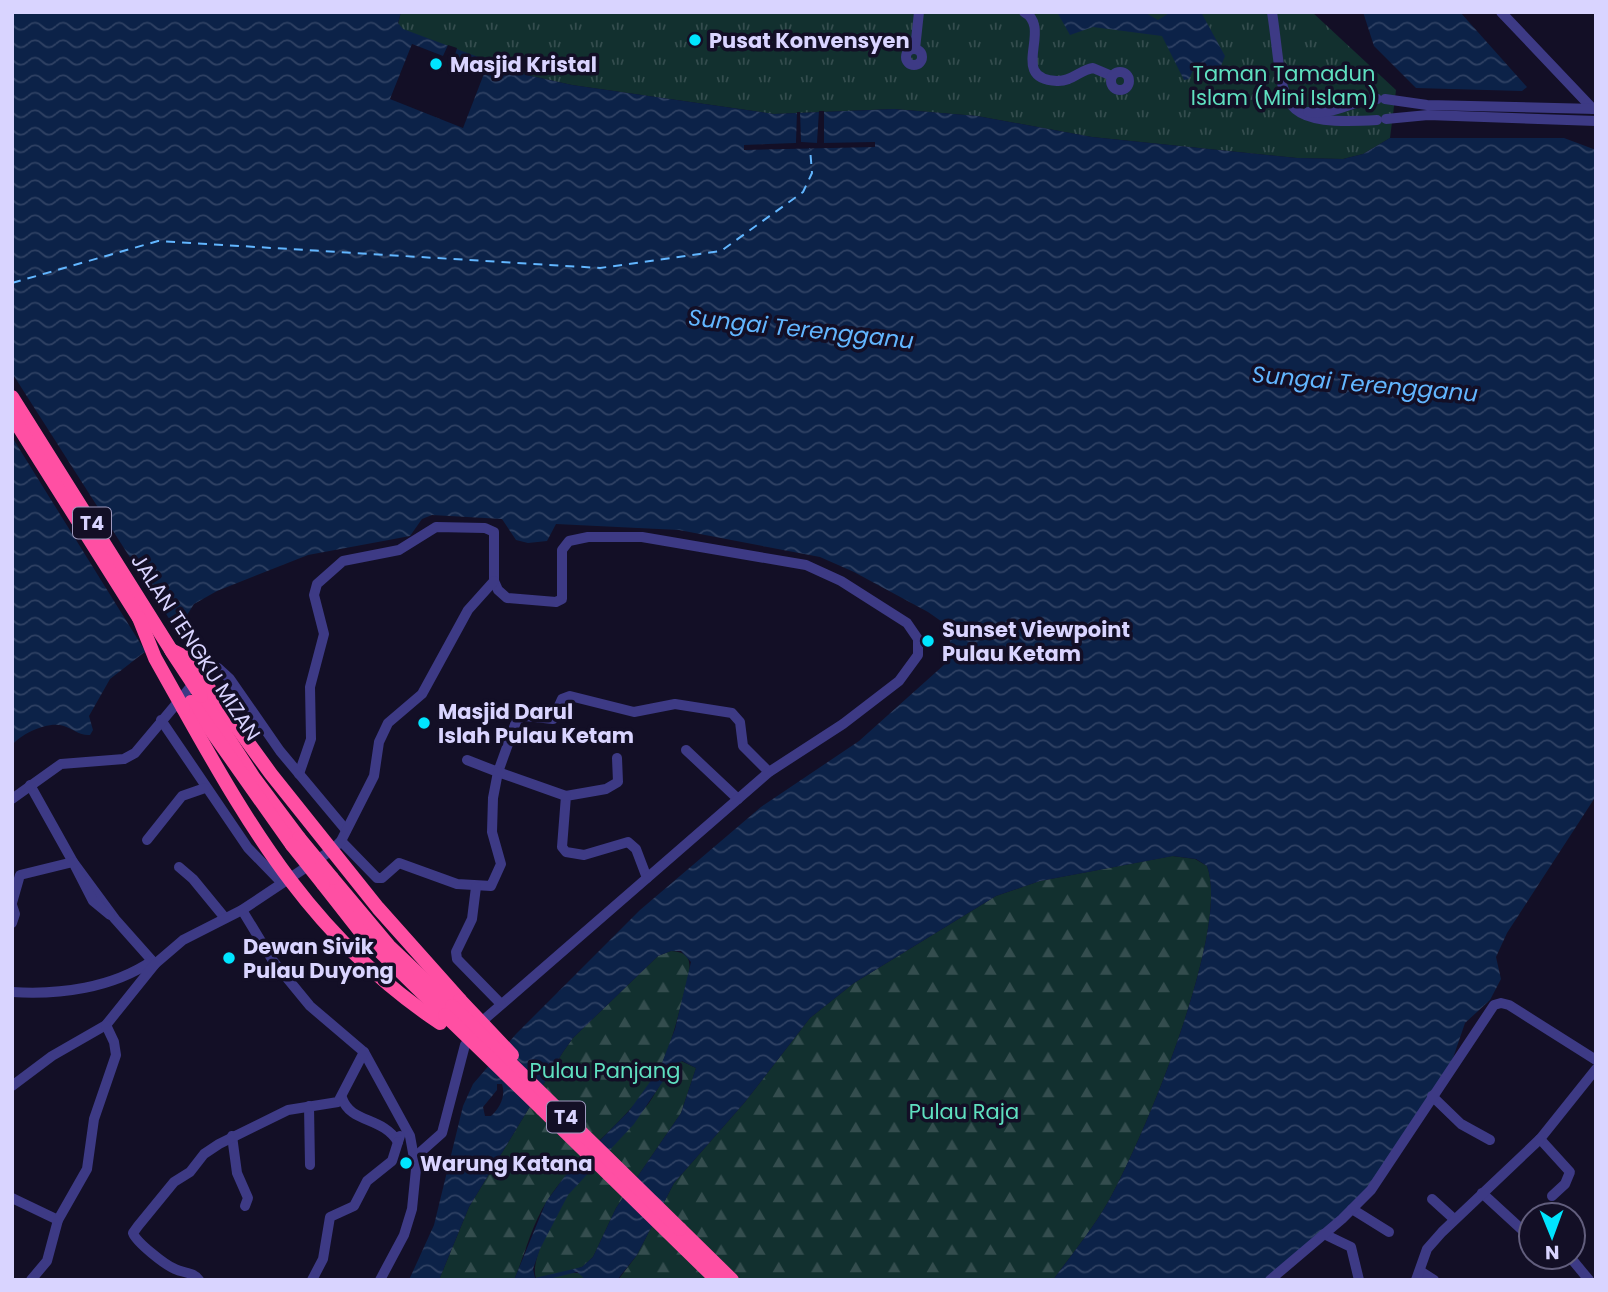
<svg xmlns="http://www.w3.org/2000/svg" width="1608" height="1292" viewBox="0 0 1608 1292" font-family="Poppins,sans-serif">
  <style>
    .forest { fill: url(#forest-firs) }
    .park { fill: url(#park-tufts) }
    .water { fill: url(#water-waves); fill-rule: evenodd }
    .pier { fill: #130f26 }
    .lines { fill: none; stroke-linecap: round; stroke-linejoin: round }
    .ferry { stroke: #62b6ff; stroke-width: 2; stroke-dasharray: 9 7; stroke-linecap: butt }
    .minor { stroke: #3d3a85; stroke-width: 10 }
    .highway { stroke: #ff4fa3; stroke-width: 14 }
    .highway-bridge { stroke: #ff4fa3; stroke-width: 14 }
    .poi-dot { fill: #00e5ff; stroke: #130f26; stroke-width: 2.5 }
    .labels { text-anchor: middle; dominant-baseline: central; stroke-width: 7; stroke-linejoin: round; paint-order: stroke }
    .shield { fill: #130f26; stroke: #9e99be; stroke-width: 2 }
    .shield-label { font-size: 19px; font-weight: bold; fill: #d9d4ff }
    .poi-label { font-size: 21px; font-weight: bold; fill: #d9d4ff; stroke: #130f26; text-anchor: start }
    .park-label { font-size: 21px; fill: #5fe0c0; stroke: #130f26 }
    .street-label { font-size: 21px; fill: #d9d4ff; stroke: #130f26 }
    .water-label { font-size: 23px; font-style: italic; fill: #62b6ff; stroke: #130f26 }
  </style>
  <defs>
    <pattern id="forest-firs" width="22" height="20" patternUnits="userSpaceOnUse" patternTransform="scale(1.75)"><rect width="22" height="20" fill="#12302f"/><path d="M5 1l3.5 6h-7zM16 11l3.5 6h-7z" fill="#344d4e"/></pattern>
    <pattern id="park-tufts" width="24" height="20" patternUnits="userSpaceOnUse" patternTransform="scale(1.75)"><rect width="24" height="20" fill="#12302f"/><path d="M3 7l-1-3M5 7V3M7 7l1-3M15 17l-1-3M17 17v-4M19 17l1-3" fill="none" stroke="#344d4e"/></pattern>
    <pattern id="water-waves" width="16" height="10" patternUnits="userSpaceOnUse" patternTransform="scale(1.75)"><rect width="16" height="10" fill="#0c2248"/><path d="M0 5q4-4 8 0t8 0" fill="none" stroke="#2f4163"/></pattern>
  </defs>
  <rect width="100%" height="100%" fill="#130f26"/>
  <g class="forest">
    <path d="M1172,856L1195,859L1207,866C1231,930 1143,1140 1108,1202C1092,1230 1072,1254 1053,1280H618L637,1255L674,1183L745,1102L810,1018L854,983L996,896L1040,881Z"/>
    <path d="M671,951C694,952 691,967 686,985C677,1020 669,1059 647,1089C617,1129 574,1159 547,1201C532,1224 525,1254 514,1280H439L469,1207L563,1052L573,1038L658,956Z"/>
    <path d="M681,1061L696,1068L681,1113L616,1208L593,1257L582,1267L563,1273H581L586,1280L536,1278C529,1262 556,1210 567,1195C592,1163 624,1135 649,1103C659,1089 666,1069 681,1061Z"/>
  </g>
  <polygon class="park" points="401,12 1312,12 1396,90 1390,138 1363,154 1343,159 1297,158 1092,137 977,116 894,109 774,114 572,85 500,69 468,139 398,24"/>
  <g class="water">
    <path d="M12,12H401L398,23L403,29L489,61L500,69L572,85L774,114L894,109L977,116L1092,137L1297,158L1343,159L1363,154L1390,138H1564L1596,150V796L1507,933L1496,957L1501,979L1490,1000L1465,1023L1452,1061L1363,1195L1267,1280H1053C1072,1254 1092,1230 1108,1202C1143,1140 1231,930 1207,866L1196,859L1173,856L1040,881L996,896L854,983L810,1018L745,1102L674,1183L637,1255L617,1280H586L577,1272L545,1280H514L546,1202L565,1176L629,1111L660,1068L675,1029L691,962L681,951H671L658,956L573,1038L563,1052L469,1207L439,1280H409L434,1225L463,1106L473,1084L516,1034L640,910L761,807L859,741L945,664L951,650L948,626L928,612L854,572L820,557L679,530L556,524L547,541L528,543L516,540L502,519L432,515L422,519L410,536L308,555L217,591L194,604L182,623L110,679L89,716L93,730L90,735C80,736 73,729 64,726C48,721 23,733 12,745ZM682,1061L696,1068L681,1113L616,1208L593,1257L582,1267L535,1278L533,1269L540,1249L568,1195L634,1124L674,1065ZM497,1084H502C506,1096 500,1108 491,1116H485L483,1107L497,1090Z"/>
    <polygon points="1057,12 1144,12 1158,20 1171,12 1201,12 1225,56 1221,66 1194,68 1189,79 1184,80 1162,36 1093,27 1070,35"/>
    <polygon points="1363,12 1460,12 1527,87 1522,91 1416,88 1374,46"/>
  </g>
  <g class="pier">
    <polygon points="412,44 443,56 448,45 457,48 454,58 485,71 463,128 390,99"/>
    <polygon points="819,111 824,111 824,143 875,142 875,147 744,150 744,145 796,143 797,112 800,112 801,142 817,143"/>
    <polygon points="12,373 177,631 147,654 12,437"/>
  </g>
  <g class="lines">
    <polyline class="ferry" points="12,283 158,241 600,268 721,251 803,192 812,173 810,148"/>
    <g class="minor">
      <path d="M1024,12C1054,28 1007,79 1057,81C1071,82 1080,70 1093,68L1112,76"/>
      <path d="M1272,12C1286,105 1271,126 1377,120"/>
      <polyline points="1501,12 1593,109"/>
      <circle cx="914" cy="57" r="8"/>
      <polyline points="915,49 919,12"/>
      <circle cx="1120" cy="81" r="9"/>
      <polyline points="1385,99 1427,105 1596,109"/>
      <path d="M1308,112C1333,116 1352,100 1377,99"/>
      <polyline points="1386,119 1428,115 1596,121"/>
      <polyline points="161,720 248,848 282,883"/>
      <polyline points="686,750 738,799"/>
      <polyline points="617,758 618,782 606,789 566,796 562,847 566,852 584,855 628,842 636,849 647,878"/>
      <polyline points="467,760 498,772 517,719 525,716 553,719 562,699 570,696 634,712 675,704 732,713 740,722 743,746 769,772"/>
      <polyline points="299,774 311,739 310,687 324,634 314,595 317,584 343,561 399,550 436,527 485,528 494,532 494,581 498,590 507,598 556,602 562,599 562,550 569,541 588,537 642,537 806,565 841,581 907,623 918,639 918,655 899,681 843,724 769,772 487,1017 465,1045 442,1133 415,1157"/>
      <polyline points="30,785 73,862 115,919 155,964"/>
      <polyline points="12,799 61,764 124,759 135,753 209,665 218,668 230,679 280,751 346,830"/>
      <polyline points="147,840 182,796 205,788"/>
      <polyline points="341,841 377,878 382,878 399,863 457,884 491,886 501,864 492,832 493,798 498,772 566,796"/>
      <polyline points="179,867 193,879 225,918"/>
      <polyline points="476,887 472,919 456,952 457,959 501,1004"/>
      <polyline points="12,903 20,875 73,862 93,901 110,915"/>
      <polyline points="12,905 15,914 12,923"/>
      <polyline points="242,910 273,961 310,1006 364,1052 410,1136 416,1169 412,1209 404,1235 380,1280"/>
      <path d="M12,992C60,995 112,988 152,961"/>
      <polyline points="12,1086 52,1056 106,1025 155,964 183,940 242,910 332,850 341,841 374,776 379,742 388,723 422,694 468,610 494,581"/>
      <polyline points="1432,1096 1461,1124 1490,1140"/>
      <path d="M342,1098C351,1124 382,1116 398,1142L400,1136"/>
      <polyline points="309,1106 310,1165"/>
      <polyline points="232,1136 237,1173 248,1198 245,1206"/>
      <polyline points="1540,1139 1570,1172 1565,1184 1552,1196"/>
      <polyline points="1482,1193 1531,1238"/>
      <polyline points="12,1198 58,1220"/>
      <polyline points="1432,1199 1454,1219"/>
      <polyline points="1352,1209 1389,1232"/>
      <polyline points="1324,1234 1351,1247 1359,1280"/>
      <polyline points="1570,1257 1589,1280"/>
      <polyline points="1420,1271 1434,1280"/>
      <polyline points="31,1280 47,1261 58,1220 87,1169 94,1119 116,1055 114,1042 106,1025"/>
      <path d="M199,1280C194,1272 183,1273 175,1269C165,1265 136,1242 133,1233L138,1226L174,1182L190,1172L204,1154L219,1144L288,1110L338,1102L364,1052"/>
      <polyline points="312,1280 323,1259 330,1217 354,1206 367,1181 392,1161 398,1142"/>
      <polyline points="1270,1280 1342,1219 1371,1190 1494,1005 1501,1003 1509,1005 1596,1060"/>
      <polyline points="1416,1280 1427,1249 1442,1232 1540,1139 1596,1069"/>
    </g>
    <g class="highway">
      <polyline points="12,397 171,650"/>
      <polyline points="12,416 139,618"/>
      <polyline points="212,693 271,774 378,908 460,1000"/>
      <polyline points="201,696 254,778 299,838"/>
      <polyline points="191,702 292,845"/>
      <path d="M183,708C254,835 316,940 440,1023"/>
      <polyline points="332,878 389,946 452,1006"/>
      <polyline points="323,884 363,935 445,1015"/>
      <polyline points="542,1109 717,1280"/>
      <polyline points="680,1229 732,1280"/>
    </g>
    <g class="highway-bridge">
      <polyline points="139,618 155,658 183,708"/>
      <polyline points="171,650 189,659 212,693"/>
      <polyline points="172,652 201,696"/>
      <polyline points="299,838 332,878"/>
      <polyline points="292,845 323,884"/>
      <polyline points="460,1000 512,1055"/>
      <polyline points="452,1006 680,1229"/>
      <polyline points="445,1015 542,1109"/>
    </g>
  </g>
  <g class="poi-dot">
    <circle cx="695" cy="40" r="7"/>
    <circle cx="436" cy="64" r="7"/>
    <circle cx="928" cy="641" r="7"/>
    <circle cx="424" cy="723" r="7"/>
    <circle cx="229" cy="958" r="7"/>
    <circle cx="406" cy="1163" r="7"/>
  </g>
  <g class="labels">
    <g class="shield">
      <rect x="73" y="507.5" width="38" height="31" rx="5"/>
      <rect x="547" y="1101.5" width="38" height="31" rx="5"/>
    </g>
    <g class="shield-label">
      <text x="92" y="523">T4</text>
      <text x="566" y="1117">T4</text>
    </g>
    <g class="poi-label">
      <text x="709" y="40">Pusat Konvensyen</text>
      <text x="450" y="64">Masjid Kristal</text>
      <text x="942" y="629">Sunset Viewpoint<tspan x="942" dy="24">Pulau Ketam</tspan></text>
      <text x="438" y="711">Masjid Darul<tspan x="438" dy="24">Islah Pulau Ketam</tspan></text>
      <text x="243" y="946">Dewan Sivik<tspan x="243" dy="24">Pulau Duyong</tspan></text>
      <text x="420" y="1163">Warung Katana</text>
    </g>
    <g class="park-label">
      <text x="1284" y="73">Taman Tamadun<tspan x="1284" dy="24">Islam (Mini Islam)</tspan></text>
      <text x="605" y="1070">Pulau Panjang</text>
      <text x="964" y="1111">Pulau Raja</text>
    </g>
    <g class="street-label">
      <text transform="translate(196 647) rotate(57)">JALAN TENGKU MIZAN</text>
    </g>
    <g class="water-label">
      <text transform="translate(801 329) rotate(6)">Sungai Terengganu</text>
      <text transform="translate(1365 384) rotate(5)">Sungai Terengganu</text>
    </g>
  </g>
  <rect width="1608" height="1292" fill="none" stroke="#d9d4ff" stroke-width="28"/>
  <g transform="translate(1552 1236) rotate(179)"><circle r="33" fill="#130f26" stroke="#625e7d" stroke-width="2"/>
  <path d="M0-5L12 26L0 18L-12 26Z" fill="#00e5ff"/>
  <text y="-10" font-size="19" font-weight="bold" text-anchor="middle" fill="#d9d4ff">N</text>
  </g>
</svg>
